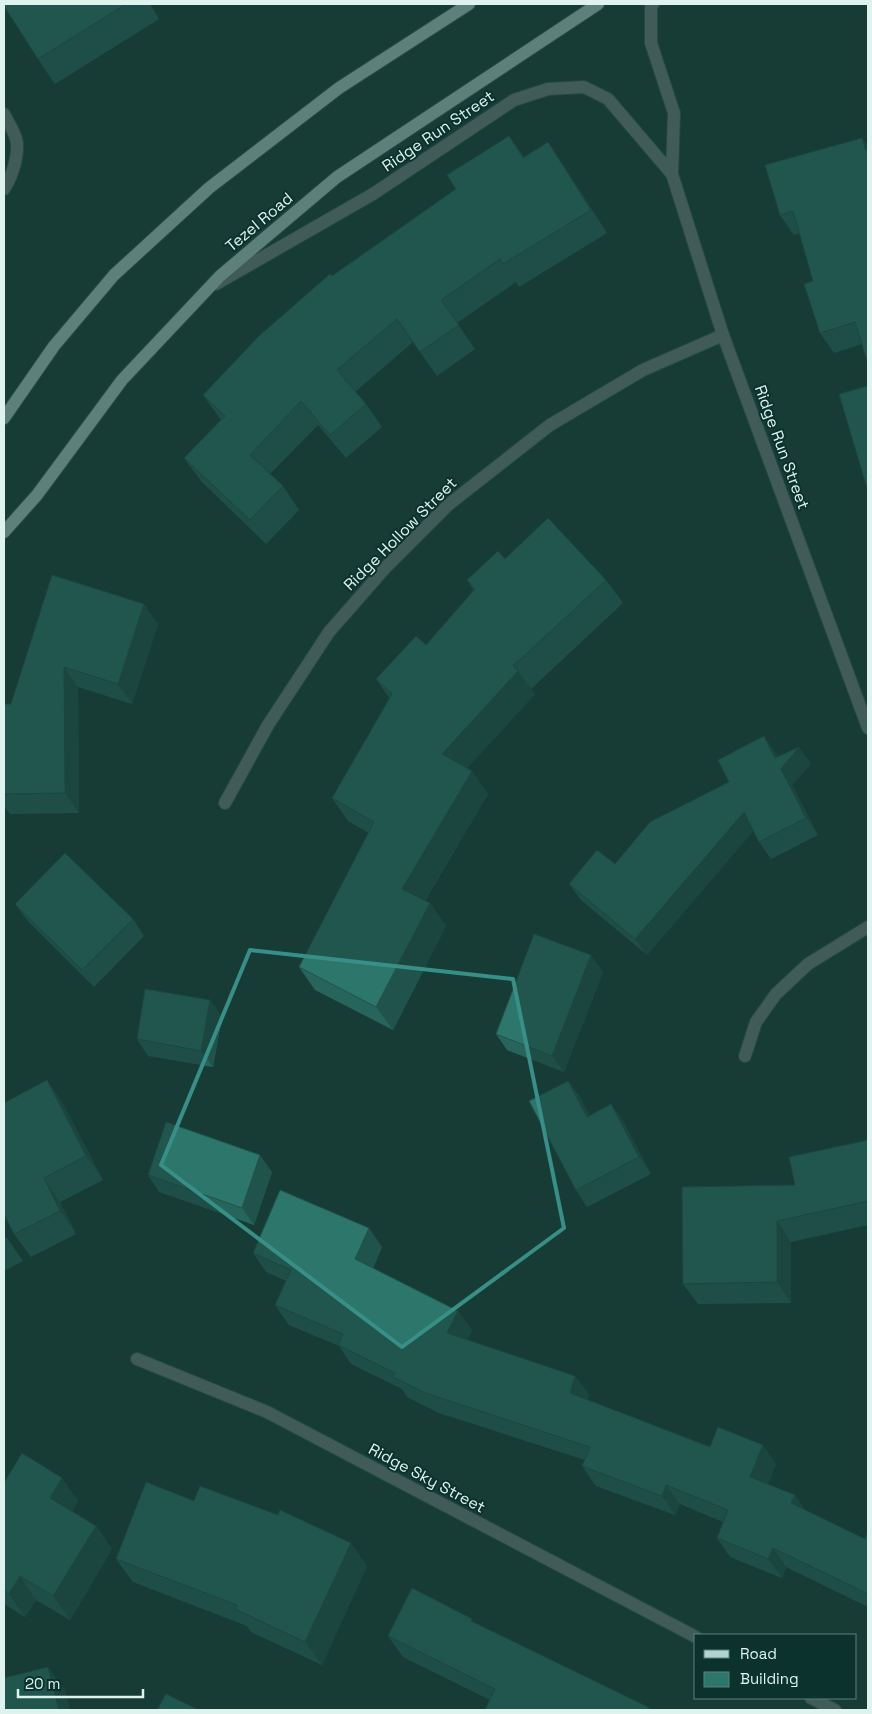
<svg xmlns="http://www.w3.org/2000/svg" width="872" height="1714" viewBox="0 0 872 1714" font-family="'Space Grotesk',sans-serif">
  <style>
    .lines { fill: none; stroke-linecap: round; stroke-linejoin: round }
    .minor-casing { stroke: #375953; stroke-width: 14 }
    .major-casing { stroke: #375953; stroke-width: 14 }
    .minor { stroke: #748481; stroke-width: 12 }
    .major { stroke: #b2d4cd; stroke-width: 12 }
    .wall { fill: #27655c }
    .shaded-wall { fill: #20534b }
    .building { fill: #2d766b; stroke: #20534b }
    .marked { fill: none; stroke: #388f88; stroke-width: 4; stroke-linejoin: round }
    .labels { text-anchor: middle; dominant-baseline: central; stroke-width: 4; stroke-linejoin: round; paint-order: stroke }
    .street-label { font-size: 16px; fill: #def2ee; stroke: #0b322c }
  </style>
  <rect width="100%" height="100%" fill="#173c36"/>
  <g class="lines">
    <g class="minor-casing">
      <g id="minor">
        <polyline points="653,4 651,7 651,43 674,113 672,174 723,335 868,728"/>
        <path d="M4,114C8,122 16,134 17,143C18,158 12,177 4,189"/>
        <polyline points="216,284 373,194 514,100 548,89 584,87 608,99 672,174"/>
        <polyline points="225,803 268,725 329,632 386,567 448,505 550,425 643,370 723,335"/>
        <polyline points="745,1056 756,1022 776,994 808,964 868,927"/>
        <polyline points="137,1359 267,1412 696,1637"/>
        <polyline points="811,1698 835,1710"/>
      </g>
    </g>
    <g class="major-casing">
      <g id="major">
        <polyline points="4,418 54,346 114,275 209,188 339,88 469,4"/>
        <polyline points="4,532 37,495 122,380 220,276 337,177 598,4"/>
      </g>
    </g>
    <use href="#minor" class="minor"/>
    <use href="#major" class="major"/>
  </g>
  <g class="wall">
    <polygon points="4,4 150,4 159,19 55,84 38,59"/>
    <polygon points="509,136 524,157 548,142 564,166 607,233 519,287 516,282 457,323 475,349 437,376 413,342 355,392 366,404 382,427 346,458 318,425 270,474 283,486 299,510 266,544 201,481 184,458 221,420 203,395 332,276 456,189"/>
    <polygon points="862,138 868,147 868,364 862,344 834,353 820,333 813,281 799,233 794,235 780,215"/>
    <polygon points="505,559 606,580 623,603 531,689 535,694 467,768 488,794 425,901 430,903 446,926 393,1030 315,990 299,967 369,833 348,821 332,798 390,699 376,679 426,645 474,591 467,580"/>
    <polygon points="52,575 158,624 132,704 78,687 79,813 10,814 4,806 4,704 11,704"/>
    <polygon points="799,747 811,764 792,785 818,835 771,859 759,842 753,831 647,955 581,900 569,884 615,864 729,782 776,753 778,757"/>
    <polygon points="15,904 133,919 144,936 94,987 27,920"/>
    <polygon points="603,972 564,1072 507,1050 496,1034"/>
    <polygon points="210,1000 222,1017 213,1067 148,1056 137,1039"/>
    <polygon points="47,1080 63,1104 103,1180 60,1202 76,1234 31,1257 14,1234"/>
    <polygon points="568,1081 580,1097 589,1116 611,1104 623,1121 651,1174 587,1207 576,1190"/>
    <polygon points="868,1140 868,1225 791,1242 791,1303 698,1304 683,1284 795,1185"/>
    <polygon points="272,1172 254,1225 159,1192 148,1175"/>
    <polygon points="4,1237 7,1238 23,1261 4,1271"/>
    <polygon points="382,1247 373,1268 472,1330 467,1340 575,1376 589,1395 587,1400 710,1447 776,1464 768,1484 805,1510 865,1539 868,1531 868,1607 786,1567 782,1578 730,1557 717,1538 723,1522 680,1504 675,1515 596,1486 582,1466 585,1460 439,1413 407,1397 402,1389 351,1364 339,1346 289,1325 275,1305 286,1281 266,1272 253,1253"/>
    <polygon points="4,1483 78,1501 72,1511 96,1526 112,1549 70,1620 36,1600 25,1617 4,1604"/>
    <polygon points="194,1501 367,1566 322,1665 251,1632 247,1626 133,1582 116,1559"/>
    <polygon points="475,1623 648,1707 650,1710 485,1710 490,1700 403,1657 388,1636"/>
  </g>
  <g class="shaded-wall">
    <polygon points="862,138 868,147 868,154 866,151"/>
    <polygon points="548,142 564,166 607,233 591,210"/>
    <polygon points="144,604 158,624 132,704 118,684"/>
    <polygon points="64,667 78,687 79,813 65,793"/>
    <polygon points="518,671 535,694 459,777 442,754"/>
    <polygon points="764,736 776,753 782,766 799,747 811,764 792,785 818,835 806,818"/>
    <polygon points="472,771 488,794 418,912 402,889"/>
    <polygon points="744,812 755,829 647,955 635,939"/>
    <polygon points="430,903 446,926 393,1030 376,1007"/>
    <polygon points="591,955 603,972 564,1072 552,1056"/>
    <polygon points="210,1000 222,1017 213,1067 201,1051"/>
    <polygon points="47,1080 63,1104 103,1180 86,1156"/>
    <polygon points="568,1081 580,1097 599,1134 587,1117"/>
    <polygon points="611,1104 623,1121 651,1174 639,1157"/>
    <polygon points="260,1155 272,1172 254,1225 242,1208"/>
    <polygon points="44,1178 60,1202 76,1234 60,1211"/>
    <polygon points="777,1221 791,1242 791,1303 777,1282"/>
    <polygon points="369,1228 382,1247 369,1278 355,1259"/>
    <polygon points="458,1311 472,1330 460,1352 447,1333"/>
    <polygon points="575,1376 589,1395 583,1412 570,1393"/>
    <polygon points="763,1445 776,1464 763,1496 750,1477"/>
    <polygon points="62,1478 78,1501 66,1521 50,1498"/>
    <polygon points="666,1485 680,1504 675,1515 662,1496"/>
    <polygon points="795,1495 808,1514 791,1503"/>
    <polygon points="96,1526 112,1549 70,1620 53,1596"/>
    <polygon points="351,1543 367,1566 322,1665 305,1642"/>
    <polygon points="773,1548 786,1567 782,1578 768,1559"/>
    <polygon points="20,1576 36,1600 25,1617 9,1594"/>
    <polygon points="48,1667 65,1690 70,1710 59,1710"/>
  </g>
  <g class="building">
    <polygon points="4,4 126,4 38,59 4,6"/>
    <polygon points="509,136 523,158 548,142 591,210 503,264 500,259 441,300 459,325 420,352 397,319 337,370 366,404 330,435 301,401 250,455 283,486 250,520 184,458 225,416 203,395 259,336 330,274 332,276 456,189 447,175"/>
    <polygon points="862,138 866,151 868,150 868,364 855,322 820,333 804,284 813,281 793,211 780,215 765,165"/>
    <polygon points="868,386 868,488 867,488 839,394"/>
    <polygon points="548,518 606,580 513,666 518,671 442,754 472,771 402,889 430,903 376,1007 299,967 374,822 332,798 392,694 376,679 416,636 426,645 475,589 467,580 498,551 505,559"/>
    <polygon points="52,575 144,604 118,684 64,667 65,793 4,794 4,704 11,704"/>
    <polygon points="764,736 775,758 799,747 781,769 806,818 759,842 744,812 635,939 569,884 597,850 615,864 650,822 729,782 718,760"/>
    <polygon points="65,853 133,919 82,970 15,904"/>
    <polygon points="534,934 591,955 552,1056 496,1034"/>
    <polygon points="145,989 210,1000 201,1051 137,1039"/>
    <polygon points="47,1080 86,1156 44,1178 60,1211 14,1234 4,1214 4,1103"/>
    <polygon points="568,1081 587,1117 611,1104 639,1157 576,1190 529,1101"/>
    <polygon points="166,1122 260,1155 242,1208 148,1175"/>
    <polygon points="868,1140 868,1201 777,1221 777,1282 683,1284 682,1187 795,1185 789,1157"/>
    <polygon points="280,1190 369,1228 355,1259 458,1311 447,1333 575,1376 570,1393 710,1447 718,1427 763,1445 750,1477 795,1495 791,1503 865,1539 868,1531 868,1594 773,1548 768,1559 717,1538 728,1510 666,1485 662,1496 582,1466 590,1447 425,1393 393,1377 395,1373 338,1345 343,1334 275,1305 291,1270 253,1253"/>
    <polygon points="22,1453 62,1478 50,1498 96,1526 53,1596 20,1576 9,1594 4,1590 4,1483"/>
    <polygon points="146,1482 194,1501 200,1486 278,1515 280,1510 351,1543 305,1642 235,1609 237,1605 116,1559"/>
    <polygon points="412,1588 472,1619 471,1621 648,1707 647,1710 485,1710 495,1689 388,1636"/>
    <polygon points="48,1667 59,1710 4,1710 4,1678"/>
    <polygon points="166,1694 197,1709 197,1710 157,1710"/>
  </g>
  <path d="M0 0H872V1714H0ZM250,950L513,979L564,1228L402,1347L161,1165Z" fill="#173c36" fill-opacity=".55" fill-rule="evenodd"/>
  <path class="marked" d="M250,950L513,979L564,1228L402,1347L161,1165Z"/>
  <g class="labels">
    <g class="street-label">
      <text transform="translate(438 131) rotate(-34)">Ridge Run Street</text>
      <text transform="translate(259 222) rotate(-40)">Tezel Road</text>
      <text transform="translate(782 447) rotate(70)">Ridge Run Street</text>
      <text transform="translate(400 534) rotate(-45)">Ridge Hollow Street</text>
      <text transform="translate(427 1478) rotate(28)">Ridge Sky Street</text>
    </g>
  </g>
  <rect width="872" height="1714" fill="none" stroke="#def2ee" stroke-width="10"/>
  <rect x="694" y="1634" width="162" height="65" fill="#0b322c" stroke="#5f7f7a"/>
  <rect x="704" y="1650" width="25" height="8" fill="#b2d4cd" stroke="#5f7f7a"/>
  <text x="740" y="1659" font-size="15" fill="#def2ee">Road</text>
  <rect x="704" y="1672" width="25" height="15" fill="#2d766b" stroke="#5f7f7a"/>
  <text x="740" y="1684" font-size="15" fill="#def2ee">Building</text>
  <path d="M18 1689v8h125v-8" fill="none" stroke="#def2ee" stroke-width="2.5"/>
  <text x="25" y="1689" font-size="15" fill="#def2ee" stroke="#0b322c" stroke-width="4" paint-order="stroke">20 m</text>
</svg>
